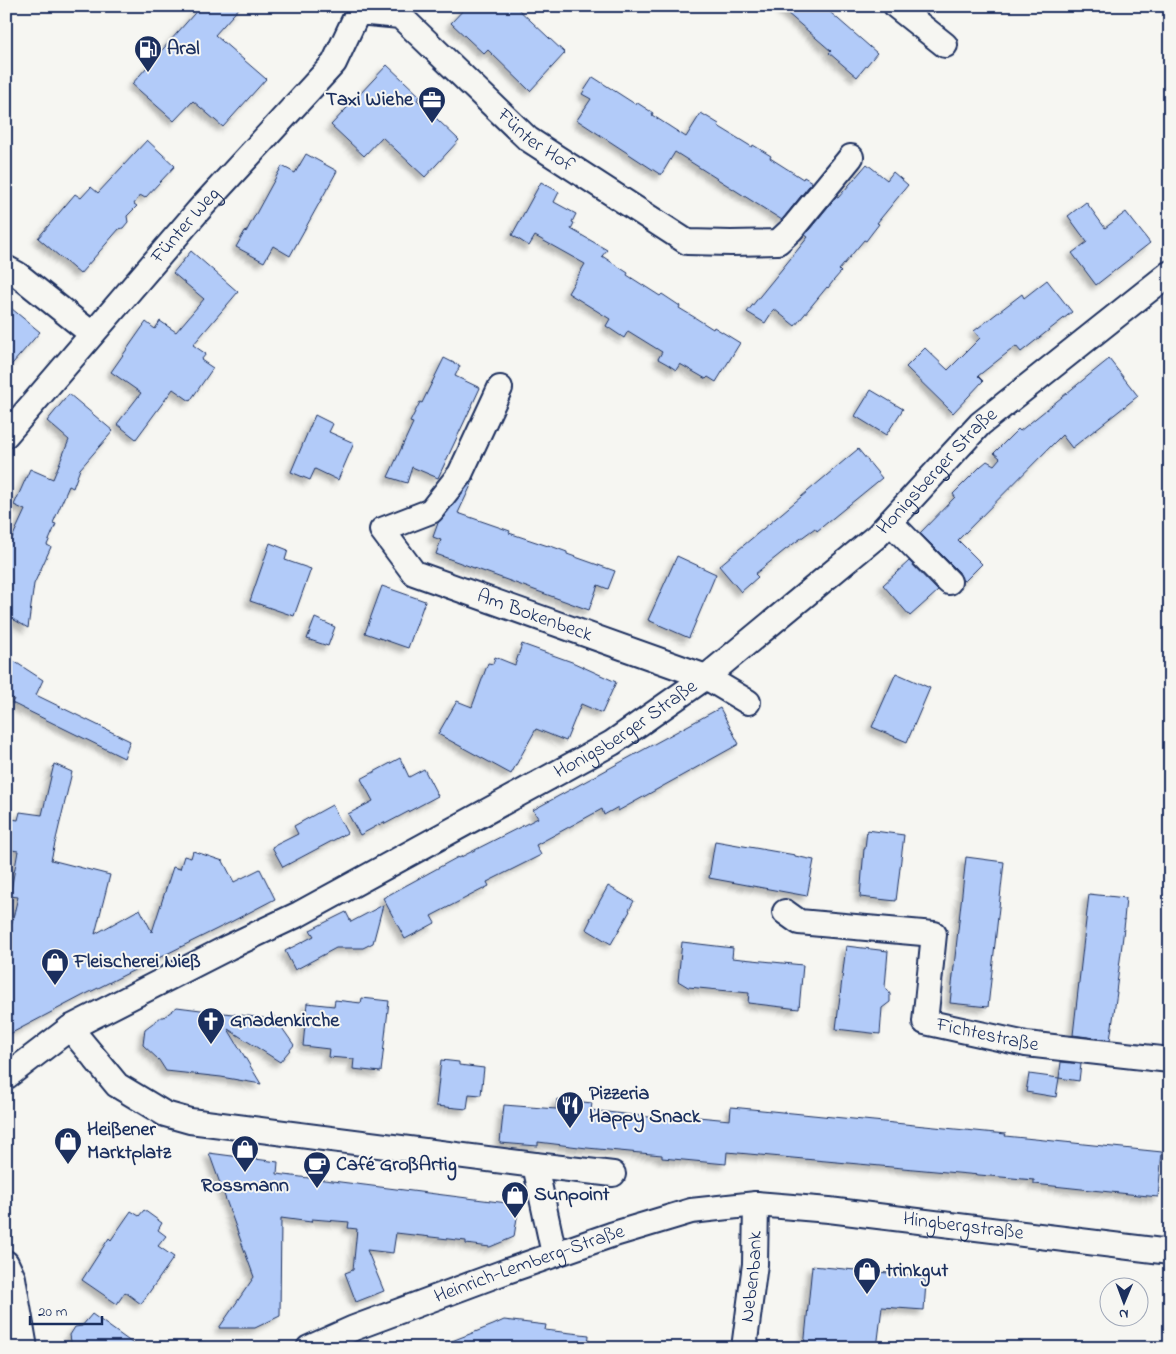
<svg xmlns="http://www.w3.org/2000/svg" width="1176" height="1354" viewBox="0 0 1176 1354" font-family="'Indie Flower',sans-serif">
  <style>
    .building { fill: #b2cbf9; stroke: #1b2f5e; filter: url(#shadow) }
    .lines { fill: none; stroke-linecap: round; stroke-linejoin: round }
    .minor-casing { stroke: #1b2f5e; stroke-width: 28 }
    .minor { stroke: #f6f6f2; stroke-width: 24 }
    .labels { text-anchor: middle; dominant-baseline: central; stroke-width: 4; stroke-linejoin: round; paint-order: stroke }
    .poi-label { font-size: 20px; font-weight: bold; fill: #1b2f5e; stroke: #f6f6f2; text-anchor: start }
    .street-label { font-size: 20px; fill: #1b2f5e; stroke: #f6f6f2 }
  </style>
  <defs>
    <filter id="shadow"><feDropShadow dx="-4.5" dy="4.5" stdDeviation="2.5" flood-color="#0004"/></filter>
  </defs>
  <rect width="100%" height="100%" fill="#f6f6f2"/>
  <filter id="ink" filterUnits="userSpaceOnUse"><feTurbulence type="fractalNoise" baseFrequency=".02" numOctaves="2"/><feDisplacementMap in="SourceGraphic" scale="10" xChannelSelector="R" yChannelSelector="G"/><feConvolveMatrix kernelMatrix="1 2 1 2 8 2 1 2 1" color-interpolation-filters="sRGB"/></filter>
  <g filter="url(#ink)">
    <g class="building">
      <polygon points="201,6 241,6 215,35 266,79 223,127 193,101 174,121 132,84"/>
      <polygon points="467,6 515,6 565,53 530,91 488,50 484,54 451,23"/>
      <polygon points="779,6 823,6 877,53 857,77 829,53 831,51"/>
      <polygon points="387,65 420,96 417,100 459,140 425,177 382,137 364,156 331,125"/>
      <polygon points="593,77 635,104 636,102 653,113 652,115 686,137 701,113 719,124 718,126 752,147 753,145 771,156 770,158 803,179 804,177 812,182 782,220 675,152 661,175 577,120 591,99 582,94"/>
      <polygon points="147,140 175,166 145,198 140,195 134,204 137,206 127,216 128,222 123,228 119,229 80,274 38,238 75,194 81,198 91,187 98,193"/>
      <polygon points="306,154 337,171 290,256 273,246 264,262 236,247 245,231 246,232 282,166 295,173"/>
      <polygon points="867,164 887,180 893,172 908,185 877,223 879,224 872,233 866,241 864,240 839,270 841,272 834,280 828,288 827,287 795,326 774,309 765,323 747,312 804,242 808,237 805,235 836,197 838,198"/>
      <polygon points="541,182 559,192 554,202 576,214 572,222 574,223 571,229 607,250 602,256 628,273 627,275 660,296 662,294 680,306 679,308 694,317 713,329 714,327 740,343 716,382 708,377 706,379 680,364 676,370 667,364 658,359 662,352 628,331 624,338 606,326 610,319 568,293 585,264 535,236 529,246 512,235"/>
      <polygon points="1086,202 1105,228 1126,212 1150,243 1096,285 1072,253 1087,242 1068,216"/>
      <polygon points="191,251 238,292 193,345 206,354 201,360 213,368 190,401 173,389 136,439 117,424 141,393 111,372 146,322 155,329 160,321 176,332 204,299 173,273"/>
      <polygon points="1047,280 1072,312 1021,352 1016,346 978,376 983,381 953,413 906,367 925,348 948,370 980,338 974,331 1022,294 1024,298"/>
      <polygon points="6,304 40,332 6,371"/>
      <polygon points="444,358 460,366 455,376 480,388 438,478 412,467 407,483 388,477 413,423 410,422 420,402 422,403"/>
      <polygon points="1109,359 1138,396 1072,448 1062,435 958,540 982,564 965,581 962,580 959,572 920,533 955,497 953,494 981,466 987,461 994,465 1000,458 994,453 1018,429 1020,431"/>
      <polygon points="871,390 903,409 886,435 855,416"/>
      <polygon points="69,394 113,431 80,469 73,488 69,486 53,523 56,524 47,545 51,547 34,584 28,628 6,615 6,551 25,510 14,505 30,469 53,479 69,440 47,421"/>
      <polygon points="315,415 333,424 329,432 354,443 338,480 315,469 310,480 291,472"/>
      <polygon points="858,449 882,478 817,531 815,528 785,550 755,574 758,577 741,592 719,566"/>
      <polygon points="473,478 474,479 458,513 510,531 509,533 548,546 548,545 567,552 567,554 615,571 608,589 598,585 589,610 436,554 441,540 433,537 438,523 442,519"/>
      <polygon points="270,543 288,550 285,560 311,569 294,616 250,601"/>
      <polygon points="677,556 716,574 689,638 648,620"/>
      <polygon points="909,561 938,591 910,616 883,585"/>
      <polygon points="382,586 425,601 408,648 365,633"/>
      <polygon points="315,618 335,627 328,646 307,639"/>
      <polygon points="522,644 572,662 616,682 602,713 581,704 566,741 536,729 511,774 438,734 457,701 472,707 488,663 493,664 495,657 515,665"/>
      <polygon points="6,656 43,680 36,695 130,741 124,758 12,703 14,699 6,695"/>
      <polygon points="896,673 930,688 907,742 872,727"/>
      <polygon points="720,708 739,744 618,811 618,807 604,815 602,809 536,845 541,855 487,882 489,886 431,916 435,923 405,939 383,898 458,857 459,858 538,818 533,810"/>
      <polygon points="400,758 409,777 424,769 438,796 385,824 384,822 360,835 348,814 373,801 361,779"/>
      <polygon points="54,764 72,772 51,860 110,875 95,934 140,909 152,932 173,867 180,869 184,856 191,858 193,851 223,861 234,882 260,869 275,899 229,923 84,995 6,1036 6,947 18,897 10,896 18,851 6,849 6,818 18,820 20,812 42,815"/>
      <polygon points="332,805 347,833 283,867 272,847 298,834 294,826"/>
      <polygon points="867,830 904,835 896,901 860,897 864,849 865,849"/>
      <polygon points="715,841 795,855 795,856 814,860 807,896 709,878"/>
      <polygon points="966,857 1004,862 988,1007 950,1003"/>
      <polygon points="608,886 634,901 629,910 630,911 611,944 586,929 591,919 590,919"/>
      <polygon points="1089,894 1126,898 1124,920 1125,920 1116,992 1117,992 1110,1040 1073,1035"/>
      <polygon points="383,905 373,943 363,948 336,948 295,970 285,951 314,936 310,930 346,912 351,922"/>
      <polygon points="682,942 733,948 732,958 803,965 799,1009 748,1003 749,993 688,987 678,981"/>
      <polygon points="846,946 888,951 885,987 890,994 890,1002 882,1008 880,1034 836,1029"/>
      <polygon points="362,998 389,1001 381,1072 353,1069 354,1059 328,1057 329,1049 303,1046 307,1003 334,1006 335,1000 361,1003"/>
      <polygon points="177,1007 264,1018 266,1020 273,1015 294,1045 280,1062 228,1029 261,1084 221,1077 166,1071 159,1060 143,1045 145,1029 161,1017 164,1017"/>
      <polygon points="441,1060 459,1062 459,1065 484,1068 481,1095 469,1094 467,1109 436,1106"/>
      <polygon points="1061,1062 1081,1064 1079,1081 1059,1078"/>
      <polygon points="1029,1074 1059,1078 1056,1097 1026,1092"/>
      <polygon points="557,1099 592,1103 591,1110 665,1119 666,1114 730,1120 731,1107 1006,1134 1005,1136 1162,1152 1158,1197 1034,1184 1034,1180 727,1152 726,1164 662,1158 662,1155 587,1148 538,1142 538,1146 500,1143 504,1105 556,1109"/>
      <polygon points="209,1153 278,1162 277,1174 515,1204 514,1211 518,1211 514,1237 490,1247 466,1244 466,1241 396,1233 393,1253 367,1250 384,1291 356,1302 345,1273 353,1270 357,1229 348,1228 349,1222 312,1219 311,1222 281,1218 280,1316 255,1328 219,1328 254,1277"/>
      <polygon points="144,1210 162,1223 158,1230 166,1236 158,1246 174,1257 141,1304 125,1292 117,1304 82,1280 109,1238 111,1240 131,1211 139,1216"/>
      <polygon points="812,1266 921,1276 926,1282 924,1310 882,1307 877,1348 804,1348"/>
      <polygon points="92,1314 139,1348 72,1348 70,1335 75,1327 82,1326"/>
      <polygon points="504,1320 546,1325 545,1330 589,1335 588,1348 439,1348 439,1346 493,1325"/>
    </g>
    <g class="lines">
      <g class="minor-casing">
        <g id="minor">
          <polyline points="896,6 945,45"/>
          <polyline points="6,268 17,274 92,334"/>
          <path id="s1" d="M500,388L460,474L431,511L382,530L414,573L706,677L748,702"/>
          <path id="s2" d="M6,435L198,211L334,63L358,12L400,16L528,139L687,242L731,243L778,242L791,230L851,157"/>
          <polyline points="890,522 949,582"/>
          <path id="s3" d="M785,912L799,922L934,934L925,1022L1026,1044L1170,1060"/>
          <polyline points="70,1028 117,1085 165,1114 190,1121 535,1165 613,1174"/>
          <path id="s4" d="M6,1077L70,1028L229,947L299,914L612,743L706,677L878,535L980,424L1170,273"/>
          <polyline points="535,1165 554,1254"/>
          <polyline points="6,1263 13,1278 25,1348"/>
          <path id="s5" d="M309,1348L354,1328L507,1271L611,1235L691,1211L756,1204L829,1210L1170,1252"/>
          <path id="s6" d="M744,1348L755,1264L756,1204"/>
        </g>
      </g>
      <use href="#minor" class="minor"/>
    </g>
  </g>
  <defs>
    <g id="fuel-pin" transform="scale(1.4375)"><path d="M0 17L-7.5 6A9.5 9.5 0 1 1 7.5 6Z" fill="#1b2f5e" stroke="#f6f6f2"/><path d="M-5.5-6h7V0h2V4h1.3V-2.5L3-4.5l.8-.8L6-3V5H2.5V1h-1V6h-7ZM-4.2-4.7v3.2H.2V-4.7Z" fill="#fff"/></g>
    <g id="office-pin" transform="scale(1.4375)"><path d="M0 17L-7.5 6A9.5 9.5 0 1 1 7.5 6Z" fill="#1b2f5e" stroke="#f6f6f2"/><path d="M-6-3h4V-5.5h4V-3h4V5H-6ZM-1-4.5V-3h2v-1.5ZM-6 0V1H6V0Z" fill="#fff"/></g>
    <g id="shop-pin" transform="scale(1.4375)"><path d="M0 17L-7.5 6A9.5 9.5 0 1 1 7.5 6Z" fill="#1b2f5e" stroke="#f6f6f2"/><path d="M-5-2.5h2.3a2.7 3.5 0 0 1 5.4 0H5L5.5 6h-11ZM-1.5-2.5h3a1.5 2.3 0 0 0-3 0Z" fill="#fff"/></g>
    <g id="church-pin" transform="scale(1.4375)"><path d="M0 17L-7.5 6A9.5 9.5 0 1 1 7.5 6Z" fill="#1b2f5e" stroke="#f6f6f2"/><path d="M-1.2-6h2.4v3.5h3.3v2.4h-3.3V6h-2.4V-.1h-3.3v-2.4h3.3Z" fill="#fff"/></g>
    <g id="restaurant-pin" transform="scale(1.4375)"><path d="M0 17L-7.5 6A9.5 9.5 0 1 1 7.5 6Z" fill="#1b2f5e" stroke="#f6f6f2"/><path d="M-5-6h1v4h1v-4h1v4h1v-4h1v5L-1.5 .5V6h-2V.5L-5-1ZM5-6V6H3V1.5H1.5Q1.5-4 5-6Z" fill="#fff"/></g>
    <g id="cafe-pin" transform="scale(1.4375)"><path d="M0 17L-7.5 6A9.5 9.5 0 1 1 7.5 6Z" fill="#1b2f5e" stroke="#f6f6f2"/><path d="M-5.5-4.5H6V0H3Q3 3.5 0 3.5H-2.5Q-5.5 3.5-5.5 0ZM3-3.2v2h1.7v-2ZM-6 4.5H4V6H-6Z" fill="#fff"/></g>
  </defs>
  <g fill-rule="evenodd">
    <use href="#fuel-pin" x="148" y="49"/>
    <use href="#office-pin" x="432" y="100"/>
    <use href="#shop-pin" x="55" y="962"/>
    <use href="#church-pin" x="211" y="1021"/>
    <use href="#restaurant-pin" x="570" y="1105"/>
    <use href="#shop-pin" x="68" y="1141"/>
    <use href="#shop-pin" x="245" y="1149"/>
    <use href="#cafe-pin" x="317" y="1165"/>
    <use href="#shop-pin" x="515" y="1195"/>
    <use href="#shop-pin" x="867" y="1271"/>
  </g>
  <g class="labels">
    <g class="poi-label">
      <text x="167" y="49">Aral</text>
      <text x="413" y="100" text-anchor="end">Taxi Wiehe</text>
      <text x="74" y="962">Fleischerei Nieß</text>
      <text x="230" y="1021">Gnadenkirche</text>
      <text x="589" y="1094">Pizzeria<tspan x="589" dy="23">Happy Snack</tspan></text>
      <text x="87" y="1130">Heißener<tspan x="87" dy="23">Marktplatz</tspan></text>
      <text x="336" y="1165">Café GroßArtig</text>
      <text x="245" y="1186" text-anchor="middle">Rossmann</text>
      <text x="534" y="1195">Sunpoint</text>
      <text x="886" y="1271">trinkgut</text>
    </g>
    <g class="street-label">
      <text stroke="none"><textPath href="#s2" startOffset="779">Fünter Hof</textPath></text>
      <text stroke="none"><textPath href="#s2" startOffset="276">Fünter Weg</textPath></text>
      <text stroke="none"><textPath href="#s4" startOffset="1118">Honigsberger Straße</textPath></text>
      <text stroke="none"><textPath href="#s1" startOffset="376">Am Bokenbeck</textPath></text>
      <text stroke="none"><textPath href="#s4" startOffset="712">Honigsberger Straße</textPath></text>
      <text stroke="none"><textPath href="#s3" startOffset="305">Fichtestraße</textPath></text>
      <text stroke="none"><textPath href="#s5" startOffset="680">Hingbergstraße</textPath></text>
      <text stroke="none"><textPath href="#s5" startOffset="236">Heinrich-Lemberg-Straße</textPath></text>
      <text stroke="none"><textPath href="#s6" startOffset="72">Nebenbank</textPath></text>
    </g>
  </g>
  <rect width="1176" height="1354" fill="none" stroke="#f6f6f2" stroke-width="25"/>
  <rect x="12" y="12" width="1151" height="1329" fill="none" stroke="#1b2f5e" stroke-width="2" filter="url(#ink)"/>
  <g transform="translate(1124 1302) rotate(181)"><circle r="24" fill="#f6f6f2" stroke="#9ea6b7"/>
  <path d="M0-4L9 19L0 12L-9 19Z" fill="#1b2f5e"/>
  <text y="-8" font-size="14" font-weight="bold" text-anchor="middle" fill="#1b2f5e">N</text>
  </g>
  <path d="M30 1316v8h72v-8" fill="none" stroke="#1b2f5e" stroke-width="2.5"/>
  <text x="38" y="1316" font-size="15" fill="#1b2f5e" stroke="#f6f6f2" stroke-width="4" paint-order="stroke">20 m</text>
</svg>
